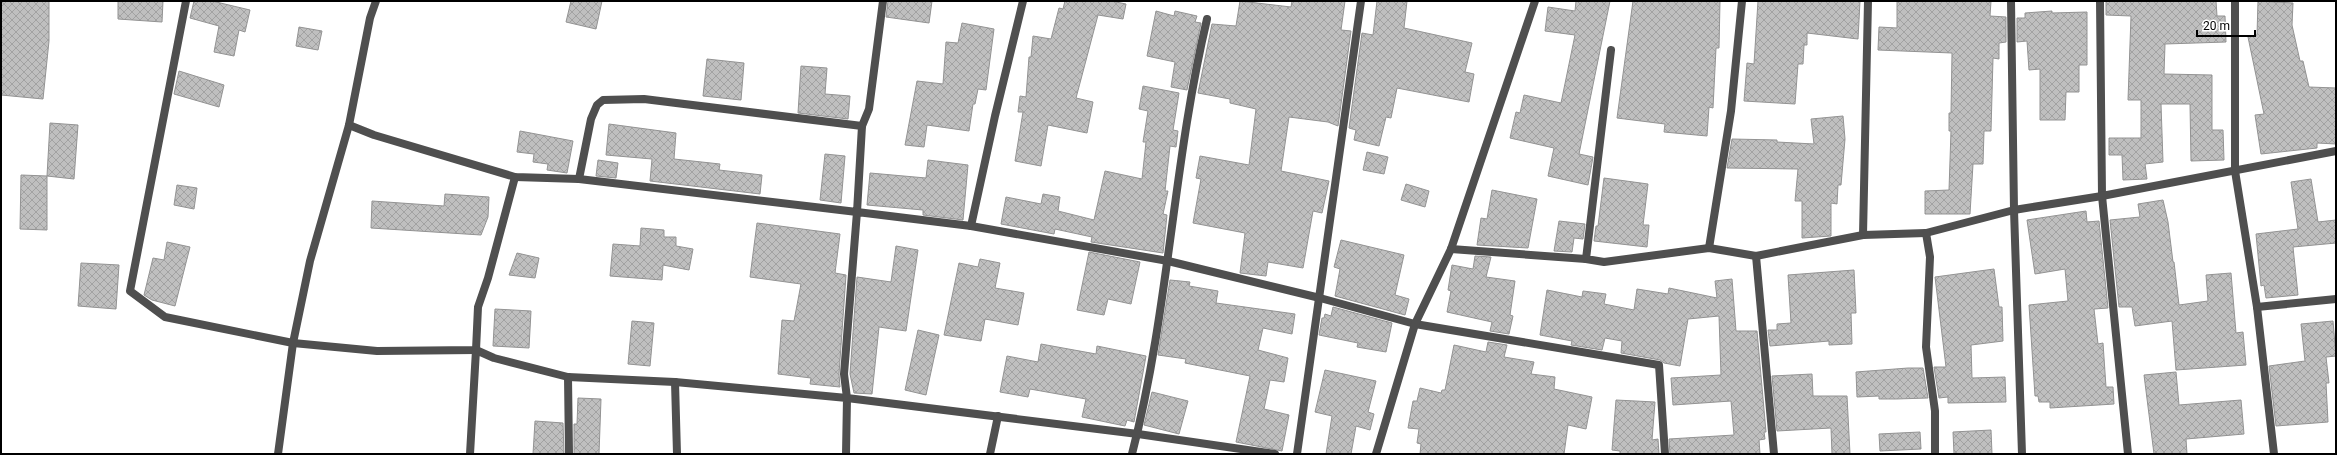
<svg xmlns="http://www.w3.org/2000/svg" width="2337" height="455" viewBox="0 0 2337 455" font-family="Roboto,sans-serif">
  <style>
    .building { fill: url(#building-cross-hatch); stroke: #939393 }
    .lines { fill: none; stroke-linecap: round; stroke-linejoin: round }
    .minor { stroke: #4f4f4f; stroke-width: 8 }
  </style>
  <defs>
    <pattern id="building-cross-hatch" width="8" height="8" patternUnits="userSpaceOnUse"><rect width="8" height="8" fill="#bfbfbf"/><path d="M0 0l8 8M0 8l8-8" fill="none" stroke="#a2a2a2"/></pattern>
  </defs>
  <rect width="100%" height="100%" fill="#fff"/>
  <g class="building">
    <polygon points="1,1 49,1 49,41 43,99 1,95"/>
    <polygon points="118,1 163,1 162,22 118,19"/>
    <polygon points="194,1 212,1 250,10 245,32 239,30 234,56 214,52 219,26 190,18"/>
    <polygon points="571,1 602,1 596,29 566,22"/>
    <polygon points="888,1 932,1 929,23 886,17"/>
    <polygon points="1065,1 1111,1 1126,4 1123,19 1098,15 1076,98 1093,102 1087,133 1048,125 1041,166 1015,161 1023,112 1018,112 1020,96 1026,97 1029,57 1031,57 1033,36 1051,39 1059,8 1063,9"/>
    <polygon points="1240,1 1291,7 1292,1 1345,1 1341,30 1351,31 1338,126 1328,122 1289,117 1281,171 1329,181 1322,213 1313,211 1303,268 1268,262 1266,276 1240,273 1245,233 1193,223 1201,179 1196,178 1200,156 1249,165 1256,109 1230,103 1230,99 1198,93 1212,24 1236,26"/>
    <polygon points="1377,1 1407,1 1404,28 1472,43 1465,72 1474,74 1469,102 1397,88 1391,118 1386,117 1379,146 1354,140 1356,130 1349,128 1362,33 1373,35"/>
    <polygon points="1576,1 1610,1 1579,154 1593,157 1588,185 1548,176 1554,148 1510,138 1516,112 1520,113 1524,95 1561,103 1575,35 1545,31 1548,7 1575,11"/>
    <polygon points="1633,1 1720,1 1719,48 1716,48 1713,108 1709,107 1707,136 1664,132 1665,124 1617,118"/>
    <polygon points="1758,1 1860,1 1858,39 1807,33 1807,45 1804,45 1803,64 1798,64 1795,104 1744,101 1747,63 1754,64"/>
    <polygon points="1897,1 1991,1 1990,16 2006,17 2006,42 1999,43 1999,59 1993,58 1991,131 1984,131 1983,164 1973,164 1970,214 1925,214 1925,191 1949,190 1951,131 1949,131 1949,113 1951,113 1952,53 1878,50 1879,27 1897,28"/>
    <polygon points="2106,1 2216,1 2217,16 2225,16 2226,42 2165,44 2164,74 2212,75 2212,130 2223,130 2224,160 2191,161 2190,104 2161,104 2163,162 2145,164 2147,179 2123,180 2122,155 2109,155 2109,138 2141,138 2141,100 2128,100 2131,16 2106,15"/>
    <polygon points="2258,1 2293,3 2292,25 2300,61 2303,61 2309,87 2336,88 2336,144 2317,143 2317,148 2261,154 2255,115 2264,114 2248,37 2257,35"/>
    <polygon points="1156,11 1174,16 1175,11 1197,16 1195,22 1201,23 1187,90 1171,87 1175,62 1147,56"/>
    <polygon points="2052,11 2052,13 2087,12 2087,65 2079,65 2079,92 2066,92 2065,120 2040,120 2040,69 2029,70 2027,41 2017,42 2017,18 2025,18 2025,13"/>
    <polygon points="962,23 994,29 986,90 978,89 975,104 973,104 969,131 927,125 924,147 905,145 917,81 943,84 946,42 958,43"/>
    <polygon points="299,27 322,31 318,50 296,46"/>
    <polygon points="707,59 744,63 741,100 703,96"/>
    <polygon points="801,66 827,68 825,94 850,96 848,119 798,113"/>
    <polygon points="179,71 224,85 219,107 174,94"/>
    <polygon points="1143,86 1179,93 1173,130 1178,131 1176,147 1170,146 1165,191 1168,191 1163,214 1167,215 1163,253 1091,242 1092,237 1055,229 1054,234 1001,224 1006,197 1041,204 1043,194 1060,197 1058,211 1094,220 1105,171 1142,179 1146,142 1143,142 1148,111 1139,109"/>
    <polygon points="1843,116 1845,139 1841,185 1838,185 1837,204 1831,203 1831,236 1802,238 1802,201 1795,201 1798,169 1727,168 1732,139 1777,140 1777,142 1814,144 1811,119"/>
    <polygon points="50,123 78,125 74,179 47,176"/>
    <polygon points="609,124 676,133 674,159 720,164 719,170 762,175 760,194 650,181 652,159 606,155"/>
    <polygon points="520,131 573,141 567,173 547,170 548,164 533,162 534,154 517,152"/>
    <polygon points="1367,152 1388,157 1384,174 1363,170"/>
    <polygon points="825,154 845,156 841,203 820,200"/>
    <polygon points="598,160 618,163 616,178 596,176"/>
    <polygon points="928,160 968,165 963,220 923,215 923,210 867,205 870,173 926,178"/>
    <polygon points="21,175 47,176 47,230 20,229"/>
    <polygon points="1604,178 1648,184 1643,225 1649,225 1647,247 1594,241 1596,226 1598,226"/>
    <polygon points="2311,179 2318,222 2336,220 2336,243 2293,247 2298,295 2266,298 2264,285 2261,286 2256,234 2298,229 2291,182"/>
    <polygon points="1406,184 1429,191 1425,207 1401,200"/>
    <polygon points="177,185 197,188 194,209 174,205"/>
    <polygon points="1492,190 1537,199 1528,248 1477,245 1481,218 1487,219"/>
    <polygon points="445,194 489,197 488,217 481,235 371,228 372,201 444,206"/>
    <polygon points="2163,200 2168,222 2173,262 2174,262 2179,305 2208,301 2206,275 2231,273 2236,333 2243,332 2246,365 2176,370 2172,321 2135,326 2132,307 2119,307 2110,220 2140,217 2138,204"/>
    <polygon points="2086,211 2087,222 2099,221 2108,308 2094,309 2098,344 2103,343 2106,387 2113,387 2114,404 2050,408 2050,402 2039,402 2038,396 2035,396 2029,305 2068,301 2065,269 2035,274 2027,220"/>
    <polygon points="1559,221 1585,224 1583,239 1574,238 1572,252 1554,251"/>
    <polygon points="757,223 840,234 835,273 846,275 839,374 840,387 810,384 811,378 778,374 782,320 794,321 801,284 750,277"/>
    <polygon points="641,228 664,230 664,237 676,237 676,246 693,249 689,270 663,265 662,280 610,276 613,244 640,246"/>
    <polygon points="1341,240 1404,255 1395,295 1409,299 1405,315 1335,296 1340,269 1334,267"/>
    <polygon points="167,242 190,247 175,306 152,300 144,295 153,258 164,260"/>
    <polygon points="896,246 918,250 906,331 879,327 872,394 854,393 850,374 857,277 891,282"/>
    <polygon points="1089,252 1140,262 1131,304 1108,299 1104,315 1077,310"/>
    <polygon points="517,253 539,258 535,278 509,275"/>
    <polygon points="1475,256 1491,257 1486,277 1515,281 1510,315 1513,316 1509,334 1490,331 1492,322 1447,312 1451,291 1448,290 1452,265 1473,269"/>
    <polygon points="980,259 1000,263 995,288 1024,293 1018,325 985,319 981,341 944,335 959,263 978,267"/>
    <polygon points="81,263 119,265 116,309 78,306"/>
    <polygon points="1994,269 1999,307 2002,307 2003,341 1971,345 1972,378 2005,377 2006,402 1948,403 1948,397 1939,398 1934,367 1946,367 1935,277"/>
    <polygon points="1854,270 1856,313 1851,313 1852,344 1829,345 1829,341 1770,346 1768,330 1777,330 1777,324 1791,323 1788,275"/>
    <polygon points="1732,279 1736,331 1757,331 1766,432 1764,432 1765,439 1759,440 1760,454 1670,454 1669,439 1734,435 1731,401 1673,405 1671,378 1721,375 1719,316 1688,319 1680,366 1664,363 1660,360 1621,353 1622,341 1605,338 1602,350 1571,345 1572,341 1540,335 1547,290 1582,297 1583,291 1606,294 1604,304 1634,310 1637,289 1668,294 1669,288 1717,298 1715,281"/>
    <polygon points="1170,280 1190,282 1189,286 1218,291 1216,303 1295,314 1292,334 1263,328 1258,350 1288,358 1284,382 1270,380 1264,409 1289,415 1282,451 1236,442 1250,376 1185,363 1186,359 1158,355"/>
    <polygon points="1333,307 1392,323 1386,352 1357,347 1358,343 1319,335 1322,318 1324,318 1325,314 1331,316"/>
    <polygon points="495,309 531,311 529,348 493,346"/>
    <polygon points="632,321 654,323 650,366 628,364"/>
    <polygon points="2333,321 2336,356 2326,357 2329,383 2326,383 2328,422 2276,426 2269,366 2305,361 2301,324"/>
    <polygon points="918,330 939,335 926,395 905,390"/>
    <polygon points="1488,342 1507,345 1504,357 1534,362 1531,374 1555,377 1554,389 1592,397 1586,429 1568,425 1564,454 1420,454 1421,444 1417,443 1419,429 1408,428 1413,401 1417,401 1420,388 1441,393 1442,390 1445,390 1454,345 1486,352"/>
    <polygon points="1041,344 1096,354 1097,346 1146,356 1134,422 1127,420 1125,426 1082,417 1086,399 1030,389 1028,397 1000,392 1007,356 1038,362"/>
    <polygon points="1908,368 1923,368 1928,398 1896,399 1879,399 1879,396 1857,397 1856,372"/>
    <polygon points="1325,370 1376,381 1368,412 1374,414 1370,430 1356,426 1351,454 1326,454 1332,416 1315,412"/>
    <polygon points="2176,372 2179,405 2241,400 2244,434 2186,439 2187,454 2154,454 2144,375"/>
    <polygon points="1812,374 1813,396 1847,396 1850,454 1832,454 1831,428 1777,431 1772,376"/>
    <polygon points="1152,392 1188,401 1179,434 1144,425"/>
    <polygon points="578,398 601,399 599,454 574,454 574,424 577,424"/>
    <polygon points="1616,400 1655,402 1652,440 1658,439 1659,454 1620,454 1620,451 1612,450"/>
    <polygon points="535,421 563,423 564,454 533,454"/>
    <polygon points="1991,430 1992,454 1954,454 1953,432"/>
    <polygon points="1920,432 1921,449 1880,451 1879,434"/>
  </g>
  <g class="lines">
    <g class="minor">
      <polyline points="186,1 130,291 165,317 293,343 377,351 476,350 478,307 488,278 515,177"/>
      <polyline points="2011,1 2014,210 2022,454"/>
      <polyline points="2100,1 2102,196 2128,454"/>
      <polyline points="2235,1 2235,171 2257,307 2274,454"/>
      <polyline points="1611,50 1586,259 1604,262 1709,248 1756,256 1863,235 1926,233 2014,210 2102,196 2336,151"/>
      <polyline points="349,125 374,135 515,177 579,179 857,212 862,126 869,109 883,1"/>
      <polyline points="579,179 591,119 597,105 603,100 644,99 862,126"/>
      <polyline points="971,226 995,116 1023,1"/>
      <polyline points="1926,233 1930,257 1926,347 1935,411 1935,454"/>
      <polyline points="1863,235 1868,1"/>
      <polyline points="1709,248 1731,111 1742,1"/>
      <polyline points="1451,249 1586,259"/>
      <polyline points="1756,256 1774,454"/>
      <polyline points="2257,307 2336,299"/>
      <polyline points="568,377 569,454"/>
      <polyline points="675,382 677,454"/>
      <polyline points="278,454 293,343 310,261 349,125 370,18 376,1"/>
      <polyline points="470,454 476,350 494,358 568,377 675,382 847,398 846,454"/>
      <polyline points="990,454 998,416"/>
      <path d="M1132,454C1169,311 1173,162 1207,19"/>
      <polyline points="1275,454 1138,434 847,398 844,374 857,212 971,226 1168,261 1320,298 1415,324 1659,365 1665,454"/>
      <polyline points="1297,454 1361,1"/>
      <polyline points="1376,454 1415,324 1451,249 1535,1"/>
    </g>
  </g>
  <rect width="2337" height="455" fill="none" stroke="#000000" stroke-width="4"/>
  <path d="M2197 30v6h58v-6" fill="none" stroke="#000000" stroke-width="2"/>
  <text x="2203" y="30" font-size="12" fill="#000000" stroke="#ffffff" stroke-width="3" paint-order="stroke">20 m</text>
</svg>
